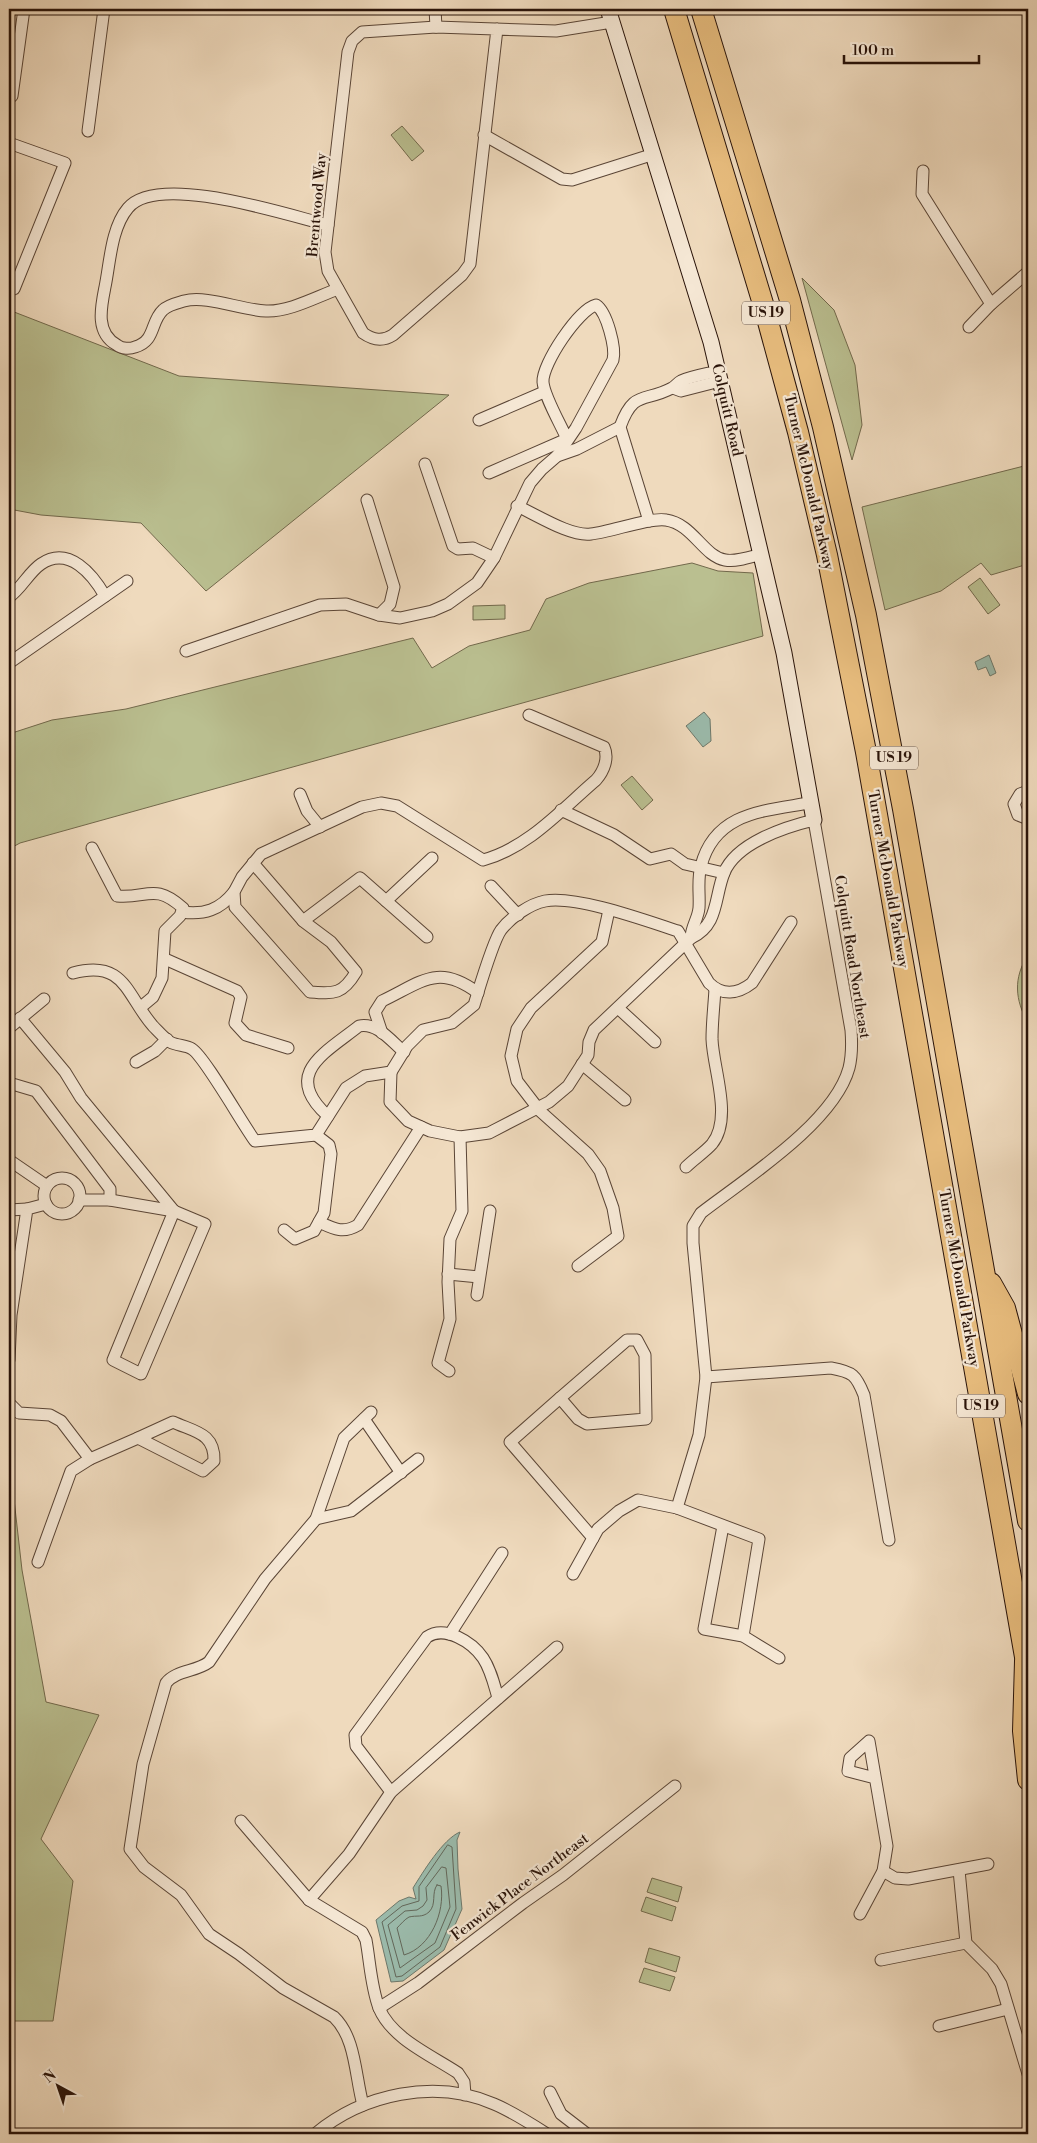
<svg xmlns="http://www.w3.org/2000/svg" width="1037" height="2143" viewBox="0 0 1037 2143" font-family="'Libre Bodoni',serif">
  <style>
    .green { fill: #babf90; stroke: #72694c }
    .water { fill: #9bbbac; stroke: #6d786b }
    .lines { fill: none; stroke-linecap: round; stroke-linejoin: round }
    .shore { stroke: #62675a; stroke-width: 1 }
    .street-casing { stroke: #5a4536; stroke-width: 13 }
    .secondary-casing { stroke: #291309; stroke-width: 17 }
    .highway-casing { stroke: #291309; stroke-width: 22 }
    .street { stroke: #f5e7d4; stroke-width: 11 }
    .secondary { stroke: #f5e7d4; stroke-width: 15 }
    .highway { stroke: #e8bd7e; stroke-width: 20 }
    .labels { text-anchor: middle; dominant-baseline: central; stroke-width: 4.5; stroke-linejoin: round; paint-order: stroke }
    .shield { fill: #f5e7d4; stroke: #665346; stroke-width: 1 }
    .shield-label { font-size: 14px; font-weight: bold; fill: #291309 }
    .street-label { font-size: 15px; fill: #291309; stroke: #f5e7d4 }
  </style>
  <rect width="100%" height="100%" fill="#efdabd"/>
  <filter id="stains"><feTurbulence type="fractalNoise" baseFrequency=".004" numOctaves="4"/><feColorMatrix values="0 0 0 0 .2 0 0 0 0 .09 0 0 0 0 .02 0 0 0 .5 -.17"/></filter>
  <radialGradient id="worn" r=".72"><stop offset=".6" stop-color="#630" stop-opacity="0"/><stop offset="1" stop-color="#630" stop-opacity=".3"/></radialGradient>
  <g class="green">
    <polygon points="402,126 424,151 412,161 391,135"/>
    <polygon points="802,278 834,310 855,365 862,425 852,460"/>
    <polygon points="9,310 179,376 449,395 206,591 141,523 41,515 9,509"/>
    <polygon points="1028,465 1028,564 991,575 981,563 941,591 885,610 862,507"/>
    <polygon points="692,563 718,571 753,573 763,636 20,843 9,849 9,734 52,720 126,709 413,638 432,668 469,646 530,630 546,599 589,583"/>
    <polygon points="980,578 1000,605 988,614 968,587"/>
    <polygon points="505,605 505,619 473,620 473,606"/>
    <polygon points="632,776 653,800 642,810 621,785"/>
    <path d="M1028,955V1023C1015,1000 1013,978 1028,955Z"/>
    <polygon points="9,1455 22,1570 46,1702 99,1715 41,1839 73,1881 53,2021 9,2021"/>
    <polygon points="652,1878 682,1887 678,1902 647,1892"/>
    <polygon points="646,1897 676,1907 672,1921 641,1911"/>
    <polygon points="649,1948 680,1957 676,1972 645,1962"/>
    <polygon points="644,1968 675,1977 670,1991 639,1982"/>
  </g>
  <g class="water">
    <polygon points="989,655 996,673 990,676 986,667 978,670 975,662"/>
    <polygon points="704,712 710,719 711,741 703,747 686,726"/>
    <path d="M460,1832L457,1840L458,1869L462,1909L444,1950L403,1981L391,1982L376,1920L399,1901L409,1897L416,1899L413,1888C423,1872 443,1839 460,1832Z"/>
  </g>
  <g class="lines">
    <g class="shore">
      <polygon points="448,1845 452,1847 456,1909 440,1947 402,1976 396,1977 382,1922 402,1906 419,1901 419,1887"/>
      <polygon points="442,1867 446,1868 450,1907 435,1943 400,1968 388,1925 405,1911 417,1910 423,1906 427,1900 426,1888"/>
      <path d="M437,1885L441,1886C445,1912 431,1947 404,1955L397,1928C400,1925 405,1919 409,1917C417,1915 422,1918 429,1912C437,1904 431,1893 437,1885Z"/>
    </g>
    <g class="street-casing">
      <g id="street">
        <polyline points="435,9 436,27"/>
        <path d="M497,29L470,264L462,275L393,335C382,342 373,340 363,333L328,271L325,252L348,52L352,41L362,32L436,27L556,31L612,22"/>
        <polyline points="12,96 24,9"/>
        <polyline points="88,131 104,9"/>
        <polyline points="484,135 562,179 572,180 654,154"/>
        <polyline points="9,143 65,163 14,289 9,290"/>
        <polyline points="923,171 922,194 991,304"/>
        <path d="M328,225C287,215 158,172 128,208C111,228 110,263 105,287C101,307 95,333 117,345C122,349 130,349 135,347C156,341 150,322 163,310C168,305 177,303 184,301C207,295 241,310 266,311C289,312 316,297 338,289"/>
        <polyline points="969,327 991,304 1028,272"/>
        <polyline points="673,388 681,391 720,381"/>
        <polyline points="479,420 544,392"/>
        <path d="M557,456L576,428L613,360C616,348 607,312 596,305C578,310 542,364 543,382C544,396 561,425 567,439"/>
        <polyline points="425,464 453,546 458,549 473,548 494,558"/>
        <polyline points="489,473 567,439"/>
        <polyline points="367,500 394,587 390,604 379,615"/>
        <path d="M517,506C537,515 571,537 591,534C611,532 650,517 666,520C693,524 703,556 725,560C737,562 750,557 762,554"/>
        <path d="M649,521L620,427C634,389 644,403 672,388C676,386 677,383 681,381C692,376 706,374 718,371"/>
        <path d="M9,597C21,589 29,572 41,564C69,545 93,575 105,596"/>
        <polyline points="186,651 320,605 346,604 379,615 400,618 432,611 448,604 477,583 494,558 530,483 542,469 557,456 577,449 620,427"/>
        <polyline points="9,663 127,581"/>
        <polyline points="1028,791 1020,794 1014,804 1018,815 1028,819"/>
        <polyline points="300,794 307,811 320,827"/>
        <polyline points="561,810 614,835 650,859 671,854 685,864 724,873"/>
        <path d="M92,848L117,896C147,899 154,882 183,908L180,916L165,931L162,978L153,997L141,1007"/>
        <polyline points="253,863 303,921"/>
        <polyline points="491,886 518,915"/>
        <polyline points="386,901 432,858"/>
        <path d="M182,912C204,915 220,910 234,892"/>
        <path d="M427,937L360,878L303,921L331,942L356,972C343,994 335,994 310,992L235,907L234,892L242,877L261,854L362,807L381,803L397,806L483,860C528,848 562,809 596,780C604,771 609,758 604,747L529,715"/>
        <path d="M691,938C691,927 698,919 699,908C700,895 697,879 701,866C715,812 764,811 809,803"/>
        <polyline points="165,959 237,991 241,997 235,1023 246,1035 288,1048"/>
        <path d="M73,973C125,959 126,995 153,1026C158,1031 165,1039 170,1042C177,1046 186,1045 192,1049C204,1056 243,1125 255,1141L316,1135L346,1088L365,1076L391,1072L407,1046L423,1030L452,1023L474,1005C479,989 493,941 501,930C511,917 530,904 545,901C576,895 647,921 678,931L709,983C722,996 738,994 752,983L791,922"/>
        <polyline points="618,1008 655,1042"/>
        <polyline points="20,1018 65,1072 81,1098 174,1211"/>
        <polyline points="9,1028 44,999"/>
        <path d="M382,1033L375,1012L382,1001C422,982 438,963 478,993"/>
        <polyline points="136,1062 155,1051 167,1039"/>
        <polyline points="582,1064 625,1100"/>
        <path d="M391,1072L390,1102L408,1121L430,1131L460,1137L489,1133L549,1102L568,1086L588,1055L589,1042L594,1030L691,938C719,925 714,898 724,873C736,843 785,827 814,820L851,1030C852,1043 852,1056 849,1068C834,1123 745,1179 701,1213L693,1226V1243L706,1377L699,1435L677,1508"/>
        <polyline points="9,1083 36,1091 110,1189 110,1200"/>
        <path d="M328,1116C281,1074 325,1053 359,1026C377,1022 391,1041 404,1052"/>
        <polyline points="9,1160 47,1186"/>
        <path d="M686,1167C694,1159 705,1152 712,1144C733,1118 713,1069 712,1039C712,1023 714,1006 715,989"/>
        <circle cx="62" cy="1196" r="18"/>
        <polyline points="79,1200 110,1200 174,1211"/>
        <polyline points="9,1210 27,1209"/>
        <polygon points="174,1211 205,1224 141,1374 113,1360"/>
        <path d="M319,1222C334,1229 343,1234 358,1225L421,1127"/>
        <polyline points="284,1230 295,1239 314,1231 324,1213 331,1154 329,1145 316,1135"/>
        <polyline points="578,1266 618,1236 613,1208 600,1171 588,1154 540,1111 517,1081 511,1056 517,1029 531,1008 602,942 609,910"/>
        <polyline points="448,1274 479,1277"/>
        <polyline points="477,1295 490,1211"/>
        <polygon points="627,1340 637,1340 645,1355 646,1419 587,1424 578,1419 560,1398"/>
        <polyline points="9,1360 11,1315 27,1209 46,1204"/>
        <polyline points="449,1371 438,1363 450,1319 448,1282 450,1239 462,1211 460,1137"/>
        <path d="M706,1377L831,1368C853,1372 856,1375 864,1395L889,1540"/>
        <polyline points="560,1398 510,1442 593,1538"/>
        <polyline points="9,1403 19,1413 50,1415 61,1421 90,1459"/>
        <polyline points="364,1419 401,1473"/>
        <path d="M173,1422C195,1432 215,1433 214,1461L203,1471L138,1438Z"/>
        <polyline points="316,1519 351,1511 418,1459"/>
        <polyline points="723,1526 704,1629 743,1636 779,1658"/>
        <polyline points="38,1562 71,1471 90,1459 138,1438"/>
        <polyline points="573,1574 598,1529 619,1511 638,1500 677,1508 759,1539 743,1636"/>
        <polyline points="450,1634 502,1553"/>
        <path d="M391,1792L356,1746L355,1735L427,1637C445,1625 472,1642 483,1658C491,1670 494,1684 498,1698"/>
        <path d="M241,1821L309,1900L362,1932L366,1940C370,1962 371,1987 379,2008C392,2039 431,2055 458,2073L464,2082L465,2095"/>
        <polyline points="959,1870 966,1943 992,1969 1001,1984 1028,2074"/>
        <polyline points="883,1871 895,1878 908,1879 988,1864"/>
        <polyline points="309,1900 349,1854 391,1792 557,1647"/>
        <polyline points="860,1914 883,1871 887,1846 869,1741 850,1758 848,1771 875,1778"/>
        <polyline points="881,1960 966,1943"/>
        <polyline points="379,2008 418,1983 523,1903 563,1875 675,1786"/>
        <polyline points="939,2026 1008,2009"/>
        <polyline points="550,2092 561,2114 587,2134"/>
        <path d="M363,2105C355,2076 356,2038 334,2017L283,1988L239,1954L209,1934L181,1895L144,1867L130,1849L143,1764L166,1683C176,1670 196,1672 209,1662L265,1579L316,1519L344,1438L371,1412"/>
        <path d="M315,2134C363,2094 435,2078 494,2104C513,2112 530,2123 547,2134"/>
      </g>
    </g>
    <g class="secondary-casing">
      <polyline id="secondary" points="608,9 711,342 784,653 814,820"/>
    </g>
    <g class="highway-casing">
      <g id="highway">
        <polyline points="674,9 764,307 798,432 827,555 866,752 1028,1674"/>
        <polyline points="701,9 790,300 823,427 866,615 903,809 1028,1521"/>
        <polyline points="991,1283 1005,1308 1028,1394"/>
        <polyline points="1025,1661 1023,1731 1028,1780"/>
      </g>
    </g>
    <use href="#street" class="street"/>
    <use href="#secondary" class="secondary"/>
    <use href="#highway" class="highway"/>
  </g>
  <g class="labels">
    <g class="shield">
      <rect x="742" y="301.5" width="48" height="23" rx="4"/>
      <rect x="870" y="746.5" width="48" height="23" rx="4"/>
      <rect x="957" y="1394.5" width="48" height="23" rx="4"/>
    </g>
    <g class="shield-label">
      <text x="766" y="313">US 19</text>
      <text x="894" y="758">US 19</text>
      <text x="981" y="1406">US 19</text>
    </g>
    <g class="street-label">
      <text transform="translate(317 205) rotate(-85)">Brentwood Way</text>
      <text transform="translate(727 410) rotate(77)">Colquitt Road</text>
      <text transform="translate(809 482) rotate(77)">Turner McDonald Parkway</text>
      <text transform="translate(888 879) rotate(80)">Turner McDonald Parkway</text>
      <text transform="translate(852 957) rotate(81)">Colquitt Road Northeast</text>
      <text transform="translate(959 1278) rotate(80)">Turner McDonald Parkway</text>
      <text transform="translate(520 1887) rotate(-37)">Fenwick Place Northeast</text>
    </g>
  </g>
  <rect width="1037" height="2143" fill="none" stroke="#efdabd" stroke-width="30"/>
  <rect x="10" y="10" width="1017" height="2123" fill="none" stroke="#291309" stroke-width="2.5"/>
  <rect x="15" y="15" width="1007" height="2113" fill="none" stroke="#291309"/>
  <g transform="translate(58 2086) rotate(320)" stroke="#f5e7d4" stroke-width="4" paint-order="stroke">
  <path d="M0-4L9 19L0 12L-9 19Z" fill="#291309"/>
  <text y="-8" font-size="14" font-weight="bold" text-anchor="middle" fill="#291309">N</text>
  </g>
  <path d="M844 55v8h135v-8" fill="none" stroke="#291309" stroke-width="2.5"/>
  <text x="852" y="55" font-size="15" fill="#291309" stroke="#f5e7d4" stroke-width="4" paint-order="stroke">100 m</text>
  <rect width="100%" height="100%" filter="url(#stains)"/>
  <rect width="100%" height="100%" fill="url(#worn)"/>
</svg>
